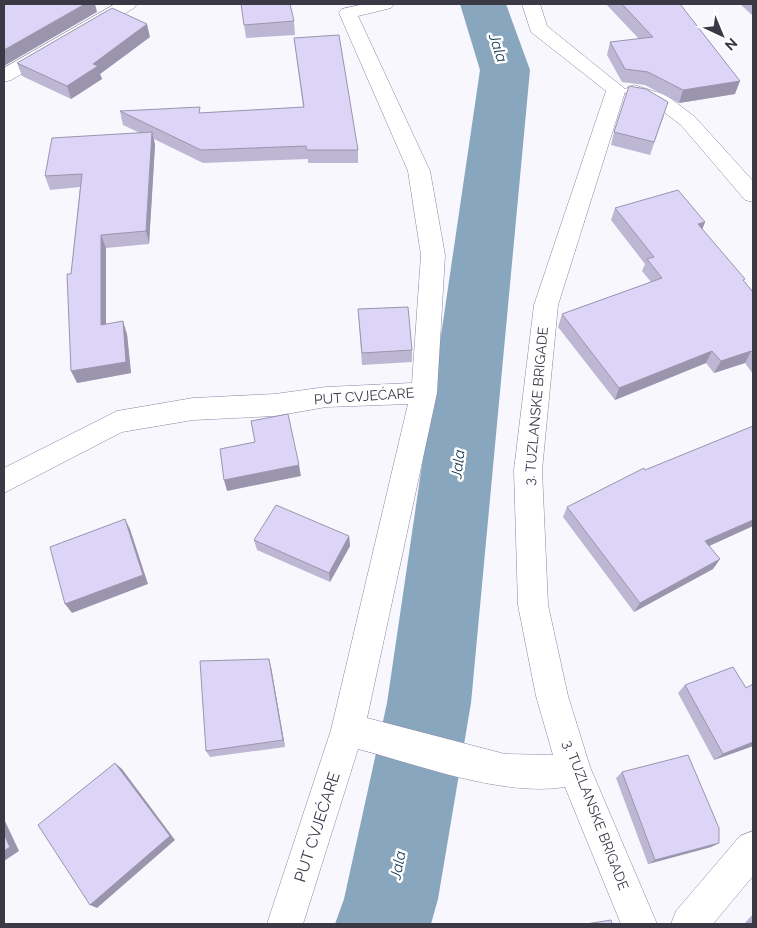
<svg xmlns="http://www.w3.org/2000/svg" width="757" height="928" viewBox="0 0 757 928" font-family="Raleway,sans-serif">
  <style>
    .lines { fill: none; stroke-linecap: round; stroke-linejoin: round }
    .river { fill: #88a7be; fill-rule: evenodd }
    .minor-casing { stroke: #8b85a4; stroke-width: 1 }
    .minor { fill: #fff; fill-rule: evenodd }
    .wall { fill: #bdb7d4 }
    .shaded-wall { fill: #9a95ad }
    .building { fill: #dcd5f7; stroke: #9a95ad }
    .labels { text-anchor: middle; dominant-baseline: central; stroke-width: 5; stroke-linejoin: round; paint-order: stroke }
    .street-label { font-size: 14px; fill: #3c3947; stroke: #fff }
    .water-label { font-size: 15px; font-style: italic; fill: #103750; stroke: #fff }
    .near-street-label { font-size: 16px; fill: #3c3947; stroke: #fff }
  </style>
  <rect width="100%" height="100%" fill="#f8f7fe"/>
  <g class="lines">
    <polygon class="river" points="460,4 506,4 530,70 471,703 438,899 431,924 335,924 344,899 387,703 480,70"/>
    <g class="minor-casing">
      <g id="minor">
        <polygon points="115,4 137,4 134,8 11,80 4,82 4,68"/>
        <path d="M364,4H394L391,8L358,16L430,171L445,255L437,393L367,718L505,754L553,755L536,696L518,605L514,470L534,305L606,91L531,32L522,4H540L547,26L625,89L634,85L666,95L695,117L753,181V202L745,200L681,125L652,103L627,95L625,92L558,305L542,470L548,605L568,696L590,767L657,924H621L565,787C503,797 419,765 358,749L303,924H267L331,730L408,404L326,407L275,416L193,420L122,432L4,493V468L117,411L193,398L275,394L326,387L412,383L421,255L408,171L339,13L342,9Z"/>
        <polygon points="753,831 753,876 713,924 671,924 676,911 740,836"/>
      </g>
    </g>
    <use href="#minor" class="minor"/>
  </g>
  <g class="wall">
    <polygon points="241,4 294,21 295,35 246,38"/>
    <polygon points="606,4 680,4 735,94 679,103 645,85 622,82 607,55 610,42 639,39"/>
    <polygon points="740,4 753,4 753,16"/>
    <polygon points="150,37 100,74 102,79 71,99 22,76 17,63"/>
    <polygon points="294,38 358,150 358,163 308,163 308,159 203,163 154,139 155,145 149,244 106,248 106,324 127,334 131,373 77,383 71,274 80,187 50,190 45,176 140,133 123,125 120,111 201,113 303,107"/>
    <polygon points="664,115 650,155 611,145 614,132"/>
    <polygon points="615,208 705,222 702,229 753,292 753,374 745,363 714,373 706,363 615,400 558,327 562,314 651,282 642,271 645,264 611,220"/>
    <polygon points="358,309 412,350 412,362 362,365"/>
    <polygon points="645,470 753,526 709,546 720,559 713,569 634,612 563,517 567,507"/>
    <polygon points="349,536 350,546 330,582 257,550 254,540"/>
    <polygon points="271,667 285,747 210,757 206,751"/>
    <polygon points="753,684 753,746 714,760 678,693 685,685 746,688"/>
    <polygon points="622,772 719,843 711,847 648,864 616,778"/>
    <polygon points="753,914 753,924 744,924"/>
  </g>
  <g class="shaded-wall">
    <polygon points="85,4 95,4 97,12 4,66 4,50"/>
    <polygon points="147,24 150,37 100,74 102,79 71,99 67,86 93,64"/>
    <polygon points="740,81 735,94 679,103 683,90"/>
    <polygon points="152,132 155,145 149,244 146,231"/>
    <polygon points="705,222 700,235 698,224"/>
    <polygon points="101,235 106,248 106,337 101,325"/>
    <polygon points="123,321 127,334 131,373 77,383 71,371"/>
    <polygon points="712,351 706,363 615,400 619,388"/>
    <polygon points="751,351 745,363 714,373 721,361"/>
    <polygon points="299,465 301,476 227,491 224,480"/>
    <polygon points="125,519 130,529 148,584 72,613 65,604"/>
    <polygon points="753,520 753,526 698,551 705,541"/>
    <polygon points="349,536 350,546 330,582 329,573"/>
    <polygon points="720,559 713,569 634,612 640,603"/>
    <polygon points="269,659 271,667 285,747 283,740"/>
    <polygon points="753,742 753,746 714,760 723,754"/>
    <polygon points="115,763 122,769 175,840 97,908 90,905"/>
    <polygon points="4,819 19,851 4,861"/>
    <polygon points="719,843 711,847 648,864 655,860"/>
  </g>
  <g class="building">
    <polygon points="4,4 85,4 4,50"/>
    <polygon points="241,4 290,4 294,21 244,25"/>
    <polygon points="622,4 680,4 740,81 683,90 648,72 625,69 610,42 653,37"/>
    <polygon points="112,8 147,24 93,64 98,66 67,86 17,63"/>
    <polygon points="339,35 358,150 307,150 306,146 201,150 120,111 200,107 199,113 304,107 294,38"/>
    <polygon points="629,86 646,89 668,102 654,142 614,132"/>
    <polygon points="152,132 146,231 101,235 101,325 123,321 126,362 71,371 67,274 71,274 82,174 45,176 52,138"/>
    <polygon points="678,190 705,222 698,224 745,279 743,280 753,292 753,353 751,351 721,361 712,351 619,388 562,314 662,278 647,259 654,257 615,208"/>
    <polygon points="408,307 412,350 362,353 358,309"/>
    <polygon points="288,414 299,465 224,480 220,449 255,442 251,421"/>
    <polygon points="753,426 753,520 705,541 720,559 640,603 567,507 644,468 645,470"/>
    <polygon points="276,505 349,536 329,573 254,540"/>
    <polygon points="125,519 143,575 65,604 50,547"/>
    <polygon points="269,659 283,740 206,751 200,661"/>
    <polygon points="733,667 746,688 753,684 753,742 723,754 685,685"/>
    <polygon points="688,755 719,828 719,843 655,860 622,772"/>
    <polygon points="115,763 170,836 90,905 38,825"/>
    <polygon points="4,834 10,847 4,851"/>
    <polygon points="611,920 612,924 586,924"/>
  </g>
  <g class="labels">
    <g class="street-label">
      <text transform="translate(364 396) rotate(-4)">PUT CVJEĆARE</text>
      <text transform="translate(536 406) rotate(-85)">3. TUZLANSKE BRIGADE</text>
      <text transform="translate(596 815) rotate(69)">3. TUZLANSKE BRIGADE</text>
    </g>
    <g class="water-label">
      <text transform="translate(498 48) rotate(72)">Jala</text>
      <text transform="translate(458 464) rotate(-83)">Jala</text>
      <text transform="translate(398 865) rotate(-79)">Jala</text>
    </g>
    <g class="near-street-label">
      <text transform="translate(317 827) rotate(-72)">PUT CVJEĆARE</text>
    </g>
  </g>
  <rect width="757" height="928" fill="none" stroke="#3c3947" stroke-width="10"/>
  <g transform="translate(722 35) rotate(136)" stroke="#ffffff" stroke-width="4" paint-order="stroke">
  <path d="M0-4L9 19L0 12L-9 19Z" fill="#3c3947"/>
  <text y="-8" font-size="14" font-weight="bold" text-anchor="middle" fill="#3c3947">N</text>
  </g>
</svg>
